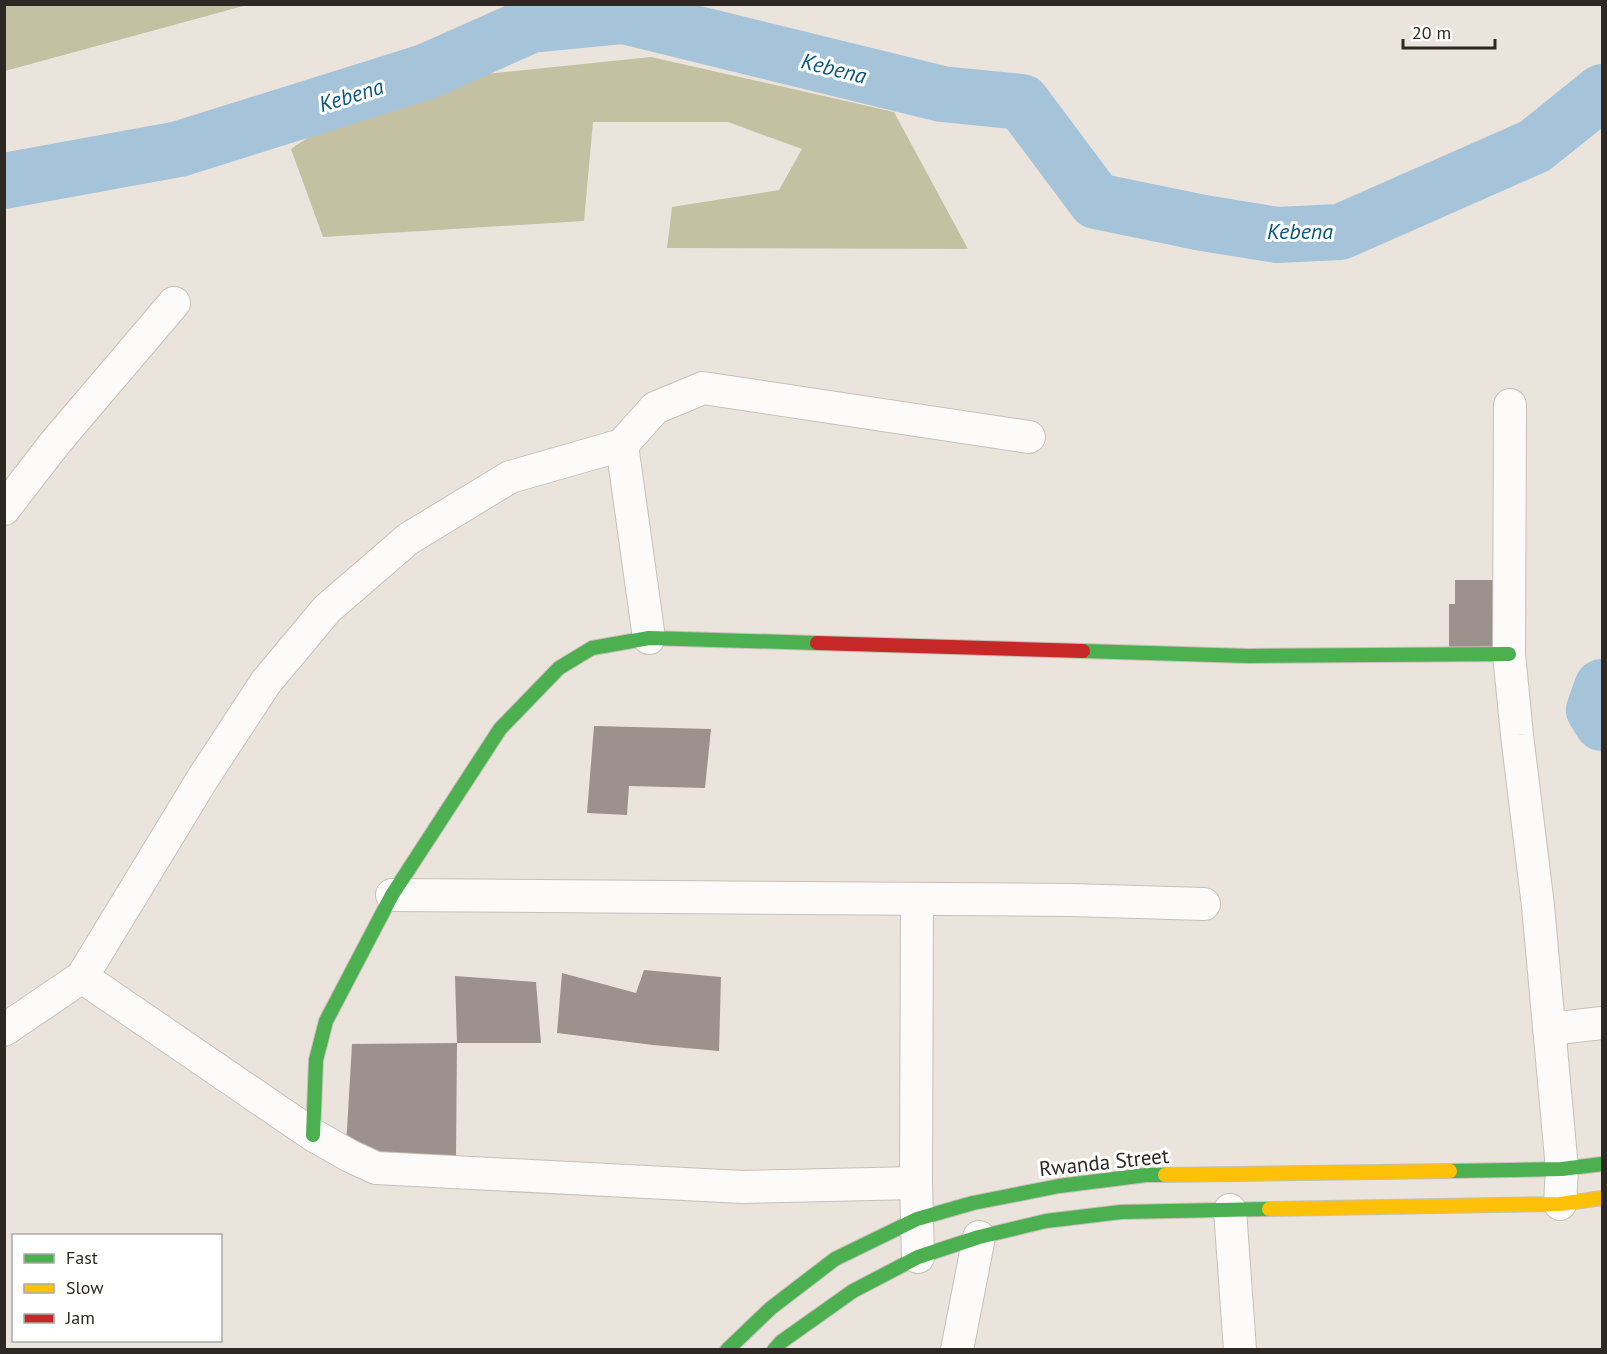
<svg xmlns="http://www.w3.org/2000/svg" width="1607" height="1354" viewBox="0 0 1607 1354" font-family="'PT Sans',sans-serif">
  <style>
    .forest { fill: #c3c1a2 }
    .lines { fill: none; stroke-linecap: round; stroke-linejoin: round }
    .river { stroke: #a6c4d9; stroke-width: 56 }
    .building { fill: #9d918d }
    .street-casing { stroke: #c6c0b9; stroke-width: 34 }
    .fast-casing { stroke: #c6c0b9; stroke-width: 16 }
    .slow-casing { stroke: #c6c0b9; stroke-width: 16 }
    .jam-casing { stroke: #c6c0b9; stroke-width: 16 }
    .street { stroke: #fcfbfa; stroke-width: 32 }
    .fast { stroke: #4caf50; stroke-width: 14 }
    .slow { stroke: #ffc107; stroke-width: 14 }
    .jam { stroke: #c62828; stroke-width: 14 }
    .labels { text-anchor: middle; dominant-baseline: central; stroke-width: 6; stroke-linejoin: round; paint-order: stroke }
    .street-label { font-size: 21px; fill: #2d2823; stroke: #fff }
    .water-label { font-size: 22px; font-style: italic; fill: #065782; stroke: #fff }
  </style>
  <rect width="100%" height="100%" fill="#ebe4dc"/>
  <g class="forest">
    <polygon points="5,4 247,4 247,5 5,71"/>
    <polygon points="651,57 894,112 968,249 667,248 672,207 779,190 802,149 728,122 593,122 584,221 323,237 291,149 387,84"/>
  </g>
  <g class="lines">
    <g class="river">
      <polyline points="4,181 179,149 425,72 531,25 624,16 942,94 1022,102 1096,201 1203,223 1277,235 1340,232 1535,146 1602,92"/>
      <polyline points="1602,687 1594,710 1602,723"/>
    </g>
  </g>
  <g class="building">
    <polygon points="1455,580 1497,580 1498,649 1449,649 1449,604 1455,604"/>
    <polygon points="594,726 711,729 705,788 629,786 627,815 587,813"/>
    <polygon points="644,970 721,977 719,1051 653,1045 557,1033 562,973 636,993"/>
    <polygon points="455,976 536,982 541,1043 457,1043"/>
    <polygon points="457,1043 456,1158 371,1159 346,1147 352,1044"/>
  </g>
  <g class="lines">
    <g class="street-casing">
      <g id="street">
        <polyline points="1510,405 1509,654 1517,735 1538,906 1562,1169 1560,1204"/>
        <polyline points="622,445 655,408 703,388 1029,437"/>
        <polyline points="4,509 55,443 174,303"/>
        <polyline points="392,895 1071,900 1204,904"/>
        <polyline points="917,899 916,1183 918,1257"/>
        <polyline points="82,977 313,1135 350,1156 376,1168 742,1187 916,1183"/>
        <polyline points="1549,1029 1602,1023"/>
        <polyline points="4,1030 82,977 203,778 266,682 327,609 408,539 510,477 622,445 649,638"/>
        <polyline points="1230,1210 1240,1350"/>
        <polyline points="957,1350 979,1237"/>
      </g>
    </g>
    <g class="fast-casing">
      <g id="fast">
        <polyline points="1083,651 1248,656 1509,654"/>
        <polyline points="313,1135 316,1060 326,1021 392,895 500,729 559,668 592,648 649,638 817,643"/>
        <polyline points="1450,1171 1562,1169 1602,1164"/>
        <polyline points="727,1350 771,1308 835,1259 917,1219 973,1203 1059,1186 1146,1175 1165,1175"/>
        <polyline points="774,1350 781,1342 853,1291 918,1257 979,1237 1046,1221 1121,1212 1269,1209"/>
      </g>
    </g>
    <g class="slow-casing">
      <g id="slow">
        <polyline points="1165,1175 1450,1171"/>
        <polyline points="1269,1209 1560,1204 1602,1198"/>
      </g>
    </g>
    <g class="jam-casing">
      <polyline id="jam" points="817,643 1083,651"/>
    </g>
    <use href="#street" class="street"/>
    <use href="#fast" class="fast"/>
    <use href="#slow" class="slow"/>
    <use href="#jam" class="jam"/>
  </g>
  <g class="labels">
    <g class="street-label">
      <text transform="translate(1104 1162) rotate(-6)">Rwanda Street</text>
    </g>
    <g class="water-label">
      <text transform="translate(834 68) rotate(14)">Kebena</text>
      <text transform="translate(351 95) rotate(-17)">Kebena</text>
      <text x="1300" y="231">Kebena</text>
    </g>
  </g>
  <rect width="1607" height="1354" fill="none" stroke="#2d2823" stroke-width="12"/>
  <rect x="12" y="1234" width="210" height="108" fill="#ffffff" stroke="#aba9a7" stroke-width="1.5"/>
  <rect x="24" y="1254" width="30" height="9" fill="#4caf50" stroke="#aba9a7" stroke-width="1.5"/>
  <text x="66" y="1264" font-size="18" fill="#2d2823">Fast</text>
  <rect x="24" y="1284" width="30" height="9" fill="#ffc107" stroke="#aba9a7" stroke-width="1.5"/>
  <text x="66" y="1294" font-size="18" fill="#2d2823">Slow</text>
  <rect x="24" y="1314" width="30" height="9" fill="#c62828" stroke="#aba9a7" stroke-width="1.5"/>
  <text x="66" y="1324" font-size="18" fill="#2d2823">Jam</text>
  <path d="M1403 39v9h92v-9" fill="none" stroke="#2d2823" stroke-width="3"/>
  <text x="1412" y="39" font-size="18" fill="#2d2823" stroke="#ffffff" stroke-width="4.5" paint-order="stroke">20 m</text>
</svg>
